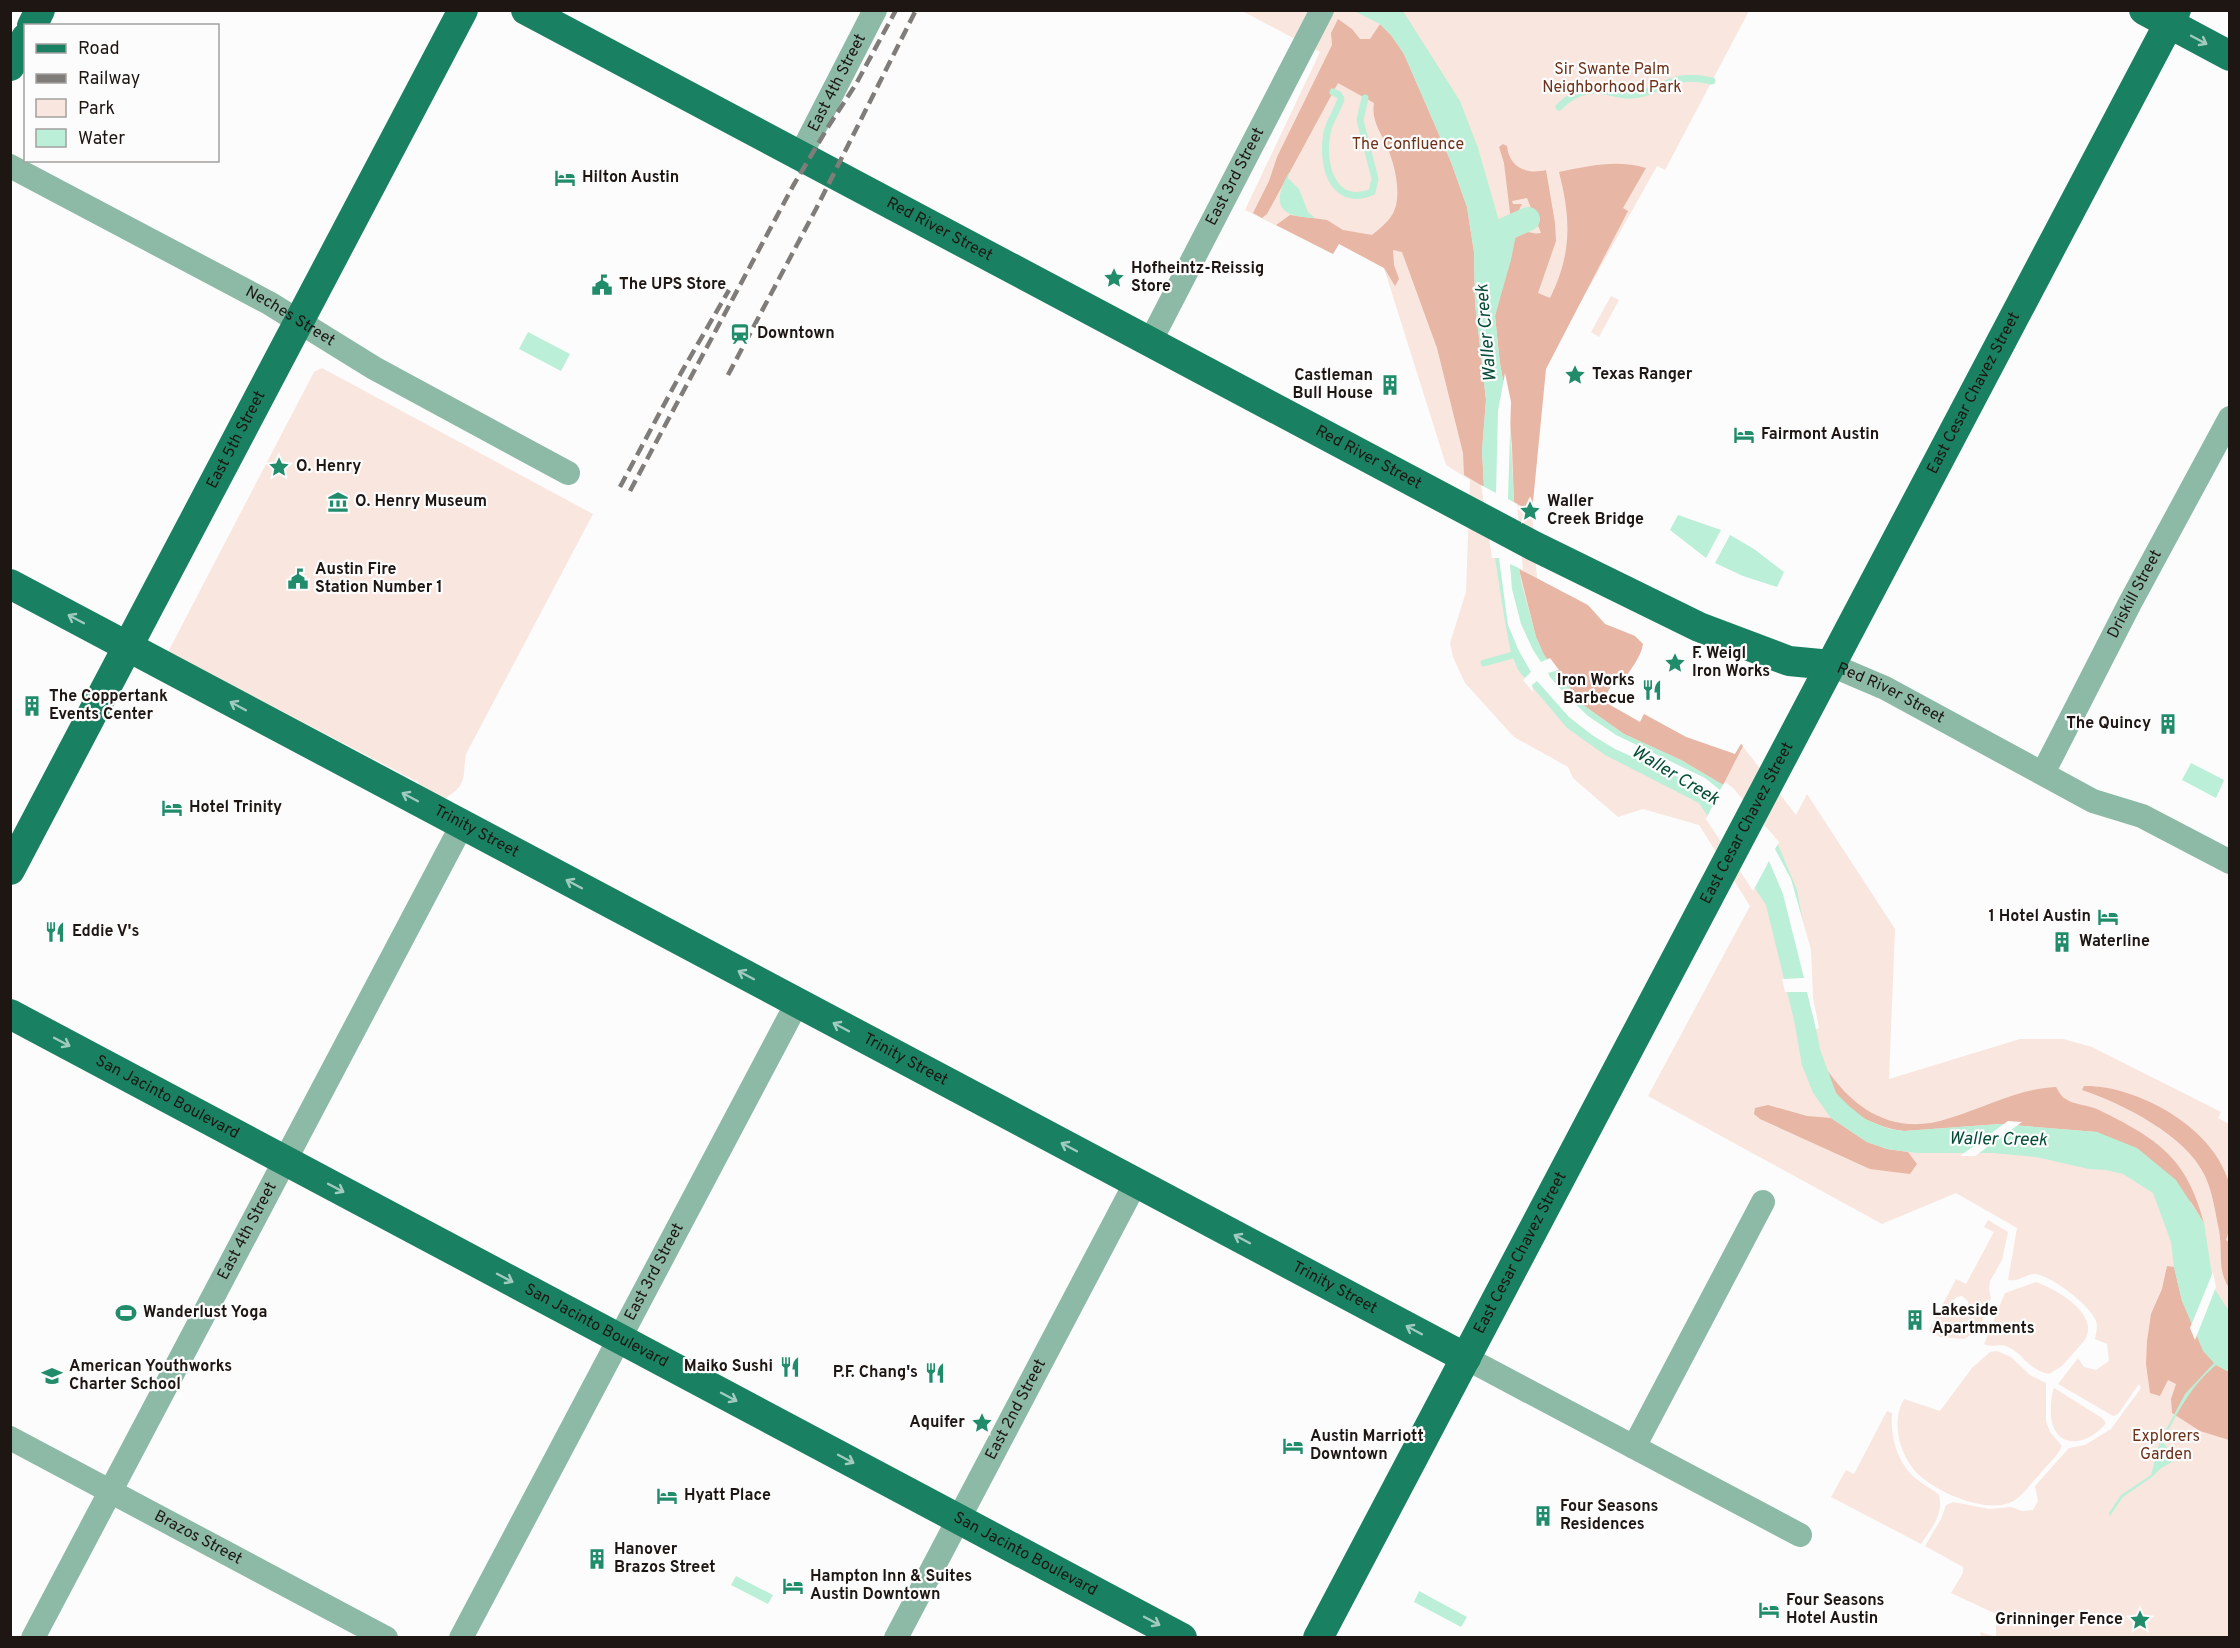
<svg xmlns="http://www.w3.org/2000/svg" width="2240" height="1648" viewBox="0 0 2240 1648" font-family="Overpass,sans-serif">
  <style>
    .green { fill: #f9e6df; fill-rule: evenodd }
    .forest { fill: #e7b6a4 }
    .water { fill: #bbefd8 }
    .pier { fill: #fcfcfc }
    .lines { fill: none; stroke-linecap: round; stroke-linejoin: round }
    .stream { stroke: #bbefd8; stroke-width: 7 }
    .canal { stroke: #bbefd8; stroke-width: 24 }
    .minor { stroke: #8dbaa7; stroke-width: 24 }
    .major { stroke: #198161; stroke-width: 30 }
    .rail { stroke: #807c7a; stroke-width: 4.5; stroke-dasharray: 12 6; stroke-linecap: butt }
    .oneway { stroke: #a1cbbe }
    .labels { text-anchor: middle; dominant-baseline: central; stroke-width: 4.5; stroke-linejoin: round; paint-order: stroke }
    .park-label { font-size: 16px; fill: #6c3118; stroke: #fcfcfc }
    .street-label { font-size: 16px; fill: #1e1613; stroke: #fcfcfc }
    .poi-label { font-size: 16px; font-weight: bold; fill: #1e1613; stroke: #fcfcfc; text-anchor: start }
    .water-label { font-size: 18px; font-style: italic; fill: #054c37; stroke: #fcfcfc }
  </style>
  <rect width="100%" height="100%" fill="#fcfcfc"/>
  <g class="green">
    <path d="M1242,11H1749L1665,170L1657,166L1545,366L1532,510L1537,578L1596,614L1605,624L1635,636L1603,701L1640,722L1644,714L1686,737L1735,754L1741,744L1796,815L1807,794L1895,929L1889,1079L2020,1039H2063L2092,1047L2221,1112L2218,1118L2229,1124V1637H1981L1980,1632L1996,1637V1614L1951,1593L1963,1573V1567L1925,1546L1941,1519L1946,1505L1953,1502L1989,1509L2011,1507L2022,1511L2033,1510L2038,1501L2035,1486L2069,1448L2085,1445L2111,1429L2141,1388L2139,1384L2118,1414L2113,1416L2058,1384L2078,1358L2084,1367L2096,1370L2109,1361L2107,1344L2095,1339C2096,1333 2098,1327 2096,1321C2091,1306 2050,1274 2034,1274C2025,1275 2018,1282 2008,1280L2017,1228L1956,1193L1882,1224L1648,1096L1750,906L1699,825L1643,809L1618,817L1573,778L1568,767L1514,737L1465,683L1453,657L1450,643L1466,592L1470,480L1446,465L1384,268L1339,243L1333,254L1245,210L1320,52Z"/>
    <polygon points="1611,296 1619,300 1599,337 1591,332"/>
    <path d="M322,368L593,514L466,754C462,777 469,784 444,799L426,795L418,782L168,652L314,372Z"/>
    <path d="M1988,1220L2008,1232L2002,1260L1990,1281L1989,1289L1991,1298L1979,1330L1964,1339L1940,1337L1929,1331L1956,1279L1966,1284L1994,1232L1984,1227ZM1962,1296L1968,1301L1969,1306L1964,1313L1954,1312L1951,1303L1957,1297Z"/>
    <path d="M2036,1282C2056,1289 2102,1315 2084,1341L2062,1366L2049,1374C2028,1370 2024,1354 2008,1347C1999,1343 1991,1348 1984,1344L2005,1293Z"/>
    <path d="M1997,1351L2011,1357L2030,1375L2046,1383V1421L2050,1432L2062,1446C2057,1457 2046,1466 2039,1475C2030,1484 2021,1499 2009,1503C1983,1513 1934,1491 1916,1472C1899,1453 1891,1422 1904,1399L1940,1411L1972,1368L1990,1352Z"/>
    <path d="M2054,1388L2102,1418L2106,1423C2083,1451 2048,1448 2051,1406C2051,1400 2052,1393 2054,1388Z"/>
    <path d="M1887,1411L1892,1413C1890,1438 1898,1466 1919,1481C1925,1486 1933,1489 1939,1495C1944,1514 1931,1529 1921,1544L1831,1497L1846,1470L1854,1474Z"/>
  </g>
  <g class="forest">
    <path d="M1338,19L1352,29L1360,39H1370L1380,24L1391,35L1404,54L1451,162L1467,207L1474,252L1475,303L1486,400L1482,451L1484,487L1464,475L1463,453L1437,348L1402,252L1393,250L1394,265L1399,279L1395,286L1384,268L1339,244L1333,254L1276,225L1290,215L1327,220L1343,230L1372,235C1379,229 1387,223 1392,215C1403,198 1395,164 1387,147C1381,132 1371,121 1374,103L1338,83L1267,214L1262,218L1253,213L1269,181L1277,157L1332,45L1331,33Z"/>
    <path d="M1503,144L1507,146C1509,167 1526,175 1546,170L1555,223L1556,241L1538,293L1550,298C1572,254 1571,219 1559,172C1588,166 1617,159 1646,168L1623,208L1628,211L1546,369L1532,512L1514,502L1512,445L1509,410L1500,364L1495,316L1517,230C1525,230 1532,235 1541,233L1527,198L1512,201L1513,204H1522L1517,214L1511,221L1504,163L1499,147Z"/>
    <path d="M1519,569L1588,605L1605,624L1635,636L1643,644C1641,658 1629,671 1622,683L1614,680L1603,701L1640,722L1644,714L1686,737L1735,754L1741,744L1743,746L1723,785L1681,760L1624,734L1583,705L1544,655L1536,637Z"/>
    <path d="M1828,1071C1857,1113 1898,1136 1950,1118C1987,1107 2017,1089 2056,1087C2058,1090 2061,1096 2064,1098C2073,1105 2089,1105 2099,1110C2158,1139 2187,1158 2204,1223L2191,1202L2097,1132L2000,1124L1904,1131C1880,1128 1849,1115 1836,1093C1832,1086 1830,1078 1828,1071Z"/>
    <path d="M2084,1086C2136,1085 2210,1126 2227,1177C2231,1187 2230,1198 2230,1209C2230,1220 2230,1230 2226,1240L2229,1242V1288C2217,1270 2223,1251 2219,1230C2215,1212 2213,1193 2205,1176C2186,1135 2123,1104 2082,1090Z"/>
    <polygon points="1768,1105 1807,1116 1831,1118 1867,1142 1887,1149 1908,1152 1917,1164 1910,1174 1870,1169 1760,1119 1754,1114 1755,1108"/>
    <polygon points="2167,1266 2174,1267 2182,1301 2215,1364 2229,1372 2229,1440 2200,1431 2172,1413 2171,1399 2176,1384 2168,1380 2160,1396 2150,1393 2146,1364 2147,1341 2151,1314 2162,1289"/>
  </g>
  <g class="water">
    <path d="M1354,11H1403L1460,101L1478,148L1499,221H1511L1517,230L1511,260L1495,316L1500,364L1509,410L1516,541L1521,582L1536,637L1544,655L1583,705L1624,734L1681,760L1732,790L1779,847L1797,890L1808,949L1810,999L1820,1049L1836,1093L1849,1106L1865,1119L1889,1129L1904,1131L2000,1124L2097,1132L2137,1148L2176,1180L2204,1223L2214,1288L2229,1311V1372L2216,1365C2190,1387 2178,1411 2163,1442L2174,1457V1461L2161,1468L2152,1477L2123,1497L2110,1516L2109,1513L2121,1495L2151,1475L2160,1441L2185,1394L2214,1363L2203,1351L2182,1301L2174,1267L2171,1242L2153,1193L2123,1174L2106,1170L2089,1169L2036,1157L1993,1153H1917L1887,1149L1867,1142L1831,1118L1813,1093L1802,1065L1794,1020L1766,905L1699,803L1605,755L1567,728L1518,670L1511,653L1505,622L1484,487L1482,451L1486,400L1475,303L1474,252L1467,207L1451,162L1404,54L1391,35L1380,24Z"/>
    <path d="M1289,172L1288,178L1299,189L1308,212L1315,218C1279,217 1271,205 1289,172Z"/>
    <polygon points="528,332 570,354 561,371 519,349"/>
    <polygon points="1678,515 1721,530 1706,558 1670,530"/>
    <polygon points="1730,535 1754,549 1784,572 1777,587 1743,576 1715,563"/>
    <polygon points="2191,763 2224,780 2216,798 2182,780"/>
    <polygon points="736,1576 773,1595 768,1604 731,1585"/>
    <polygon points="1419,1591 1467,1617 1461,1627 1414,1602"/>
  </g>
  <g class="pier">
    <polygon points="1505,373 1511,402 1508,499 1517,504 1523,570 1510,564 1512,589 1521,624 1533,650 1541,662 1550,658 1559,670 1548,673 1550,677 1564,693 1588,716 1616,735 1705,778 1720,790 1725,782 1733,788 1779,842 1775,849 1791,879 1811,950 1813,998 1819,1028 1816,1029 1807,992 1785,992 1782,979 1804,978 1783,894 1769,861 1753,891 1706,819 1715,801 1680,778 1615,749 1592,735 1569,717 1537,681 1532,685 1533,692 1523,680 1531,672 1519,651 1508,625 1499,558 1492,558 1481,485 1496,493 1498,411"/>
    <polygon points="2008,1121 2022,1122 1975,1156 1960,1156"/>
    <polygon points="2213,1272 2216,1287 2195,1340 2190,1328"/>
  </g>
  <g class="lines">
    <g class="stream">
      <path d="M1333,92L1339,95L1341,99C1338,109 1331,119 1328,129C1320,159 1330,209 1372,192L1375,179L1360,120L1365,98"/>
      <path d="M1559,107C1567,99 1575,93 1586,91C1600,88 1614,94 1627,95C1648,96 1658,85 1676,80C1688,77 1700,78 1712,81"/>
      <polyline points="1484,663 1513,655"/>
    </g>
    <polyline class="canal" points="1486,238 1528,219"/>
    <g class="minor">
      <path id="s1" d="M800,156L875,10"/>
      <path id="s2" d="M10,166L269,303L374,368L568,473"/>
      <path id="s3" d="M1150,342L1322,10"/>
      <path id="s4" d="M1831,665L1885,688L2093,801L2142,816L2230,862"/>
      <path id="s5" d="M2043,773L2130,603L2230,418"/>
      <polyline points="1466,1358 1800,1535"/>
      <path id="s6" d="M10,1438L386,1638"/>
      <polyline points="1634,1447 1763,1202"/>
      <path id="s7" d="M33,1638L462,825"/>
      <path id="s8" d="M461,1638L797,1003"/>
      <path id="s9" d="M896,1638L1136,1182"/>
    </g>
    <g class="major">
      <path id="s10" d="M526,10L1534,546L1699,627L1789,661L1831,665"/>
      <polyline points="2144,10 2230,56"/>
      <polyline points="32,26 40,10"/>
      <polyline points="10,66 26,38"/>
      <path id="s11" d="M10,584L1466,1358"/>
      <path id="s12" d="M10,870L463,10"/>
      <path id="s13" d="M10,1014L1182,1638"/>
      <path id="s14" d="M1318,1638L2176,10"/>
    </g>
    <g class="rail">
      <polyline points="728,375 817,207 916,10"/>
      <polyline points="620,487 681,373 729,290"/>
      <polyline points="630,491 793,186 828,127 856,84 896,10"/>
    </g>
  </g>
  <defs><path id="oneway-shaft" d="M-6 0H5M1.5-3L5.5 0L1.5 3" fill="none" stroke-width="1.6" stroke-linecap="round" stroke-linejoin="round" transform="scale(1.5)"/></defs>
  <g class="oneway">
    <use href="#oneway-shaft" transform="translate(2199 40) rotate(28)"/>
    <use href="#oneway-shaft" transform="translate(76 619) rotate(-152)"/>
    <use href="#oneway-shaft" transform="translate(238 706) rotate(-152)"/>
    <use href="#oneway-shaft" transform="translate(410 797) rotate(-152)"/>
    <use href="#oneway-shaft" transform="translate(574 884) rotate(-152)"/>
    <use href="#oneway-shaft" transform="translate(746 975) rotate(-152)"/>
    <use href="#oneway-shaft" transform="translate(841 1027) rotate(-152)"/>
    <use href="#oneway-shaft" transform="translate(62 1042) rotate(28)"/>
    <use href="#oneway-shaft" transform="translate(1069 1147) rotate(-152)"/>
    <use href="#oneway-shaft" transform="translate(336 1188) rotate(28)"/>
    <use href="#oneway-shaft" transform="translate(1242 1239) rotate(-152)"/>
    <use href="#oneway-shaft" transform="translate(505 1278) rotate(28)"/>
    <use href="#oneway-shaft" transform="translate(1414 1330) rotate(-152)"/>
    <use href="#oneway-shaft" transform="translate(729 1397) rotate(28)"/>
    <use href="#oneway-shaft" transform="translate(846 1459) rotate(28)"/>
    <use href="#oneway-shaft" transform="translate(1152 1621) rotate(28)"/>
  </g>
  <defs>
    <g id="hotel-bare" transform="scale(1.62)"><path d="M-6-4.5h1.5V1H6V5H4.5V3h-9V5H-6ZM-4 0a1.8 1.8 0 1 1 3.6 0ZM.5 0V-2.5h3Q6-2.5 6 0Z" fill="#208c6a" stroke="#fcfcfc" stroke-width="2.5" paint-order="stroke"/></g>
    <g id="sight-bare" transform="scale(1.62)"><path d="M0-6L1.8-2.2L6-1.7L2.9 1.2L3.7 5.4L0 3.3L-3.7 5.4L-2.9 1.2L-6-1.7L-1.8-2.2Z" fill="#208c6a" stroke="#fcfcfc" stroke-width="2.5" paint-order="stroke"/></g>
    <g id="civic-bare" transform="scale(1.62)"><path d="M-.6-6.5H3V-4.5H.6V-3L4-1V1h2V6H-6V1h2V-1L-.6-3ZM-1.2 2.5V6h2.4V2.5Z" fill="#208c6a" stroke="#fcfcfc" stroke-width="2.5" paint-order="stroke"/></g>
    <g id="station-bare" transform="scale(1.62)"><path d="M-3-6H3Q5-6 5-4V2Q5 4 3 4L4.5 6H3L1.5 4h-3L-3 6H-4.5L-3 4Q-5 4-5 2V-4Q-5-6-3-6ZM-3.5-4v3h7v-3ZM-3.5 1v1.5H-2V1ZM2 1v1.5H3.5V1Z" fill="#208c6a" stroke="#fcfcfc" stroke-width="2.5" paint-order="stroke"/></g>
    <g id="building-bare" transform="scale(1.62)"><path d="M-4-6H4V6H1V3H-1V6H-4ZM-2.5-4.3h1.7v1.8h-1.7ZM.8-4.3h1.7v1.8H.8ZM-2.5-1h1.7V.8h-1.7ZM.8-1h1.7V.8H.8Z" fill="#208c6a" stroke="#fcfcfc" stroke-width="2.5" paint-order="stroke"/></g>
    <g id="museum-bare" transform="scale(1.62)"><path d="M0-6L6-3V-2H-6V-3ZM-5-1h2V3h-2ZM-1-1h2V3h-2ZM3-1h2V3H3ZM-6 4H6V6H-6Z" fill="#208c6a" stroke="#fcfcfc" stroke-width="2.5" paint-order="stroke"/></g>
    <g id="restaurant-bare" transform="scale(1.62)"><path d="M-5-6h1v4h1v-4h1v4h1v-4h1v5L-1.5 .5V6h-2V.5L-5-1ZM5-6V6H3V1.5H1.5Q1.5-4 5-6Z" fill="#208c6a" stroke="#fcfcfc" stroke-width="2.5" paint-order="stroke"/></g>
    <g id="stadium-bare" transform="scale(1.62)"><path d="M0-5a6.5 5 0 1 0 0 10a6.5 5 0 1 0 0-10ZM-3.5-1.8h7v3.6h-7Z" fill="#208c6a" stroke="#fcfcfc" stroke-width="2.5" paint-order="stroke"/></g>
    <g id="school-bare" transform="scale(1.62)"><path d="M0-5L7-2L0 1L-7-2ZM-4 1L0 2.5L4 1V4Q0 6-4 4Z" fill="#208c6a" stroke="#fcfcfc" stroke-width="2.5" paint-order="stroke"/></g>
  </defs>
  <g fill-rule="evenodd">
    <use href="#hotel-bare" x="565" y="178"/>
    <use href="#sight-bare" x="1114" y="278"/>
    <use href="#civic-bare" x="602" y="285"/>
    <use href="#station-bare" x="740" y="334"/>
    <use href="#sight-bare" x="1575" y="375"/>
    <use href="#building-bare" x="1390" y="385"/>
    <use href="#hotel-bare" x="1744" y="435"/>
    <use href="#sight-bare" x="279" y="467"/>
    <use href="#museum-bare" x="338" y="502"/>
    <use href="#sight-bare" x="1530" y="511"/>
    <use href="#civic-bare" x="298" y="579"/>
    <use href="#sight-bare" x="1675" y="663"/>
    <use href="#restaurant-bare" x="1652" y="690"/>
    <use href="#building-bare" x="32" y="706"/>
    <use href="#building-bare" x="2168" y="724"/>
    <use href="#hotel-bare" x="172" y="808"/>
    <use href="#hotel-bare" x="2108" y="917"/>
    <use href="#restaurant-bare" x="55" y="932"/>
    <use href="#building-bare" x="2062" y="942"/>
    <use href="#stadium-bare" x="126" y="1313"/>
    <use href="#building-bare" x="1915" y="1320"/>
    <use href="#restaurant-bare" x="790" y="1367"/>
    <use href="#restaurant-bare" x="935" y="1373"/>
    <use href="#school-bare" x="52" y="1376"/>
    <use href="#sight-bare" x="982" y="1423"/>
    <use href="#hotel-bare" x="1293" y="1446"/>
    <use href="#hotel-bare" x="667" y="1496"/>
    <use href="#building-bare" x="1543" y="1516"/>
    <use href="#building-bare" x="597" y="1559"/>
    <use href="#hotel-bare" x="793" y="1586"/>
    <use href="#hotel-bare" x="1769" y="1610"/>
    <use href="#sight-bare" x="2140" y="1620"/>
  </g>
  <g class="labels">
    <g class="park-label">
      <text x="1612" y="70">Sir Swante Palm<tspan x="1612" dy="18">Neighborhood Park</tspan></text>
      <text x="1408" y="145">The Confluence</text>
      <text x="2166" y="1437">Explorers<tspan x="2166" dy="18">Garden</tspan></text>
    </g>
    <g class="street-label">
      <text stroke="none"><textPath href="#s1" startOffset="82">East 4th Street</textPath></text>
      <text stroke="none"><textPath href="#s3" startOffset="186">East 3rd Street</textPath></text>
      <text stroke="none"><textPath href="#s10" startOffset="468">Red River Street</textPath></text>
      <text stroke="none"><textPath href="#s2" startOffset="318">Neches Street</textPath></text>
      <text stroke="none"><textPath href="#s14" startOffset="1407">East Cesar Chavez Street</textPath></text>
      <text stroke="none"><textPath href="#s12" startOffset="486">East 5th Street</textPath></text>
      <text stroke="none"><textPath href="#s10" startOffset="954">Red River Street</textPath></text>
      <text stroke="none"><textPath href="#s5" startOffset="201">Driskill Street</textPath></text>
      <text stroke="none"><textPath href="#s4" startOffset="66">Red River Street</textPath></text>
      <text stroke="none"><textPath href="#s14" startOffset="921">East Cesar Chavez Street</textPath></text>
      <text stroke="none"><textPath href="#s11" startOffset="528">Trinity Street</textPath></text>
      <text stroke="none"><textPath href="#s11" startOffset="1014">Trinity Street</textPath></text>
      <text stroke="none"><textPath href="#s13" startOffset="178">San Jacinto Boulevard</textPath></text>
      <text stroke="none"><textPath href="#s7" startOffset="460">East 4th Street</textPath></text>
      <text stroke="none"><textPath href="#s14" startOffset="435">East Cesar Chavez Street</textPath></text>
      <text stroke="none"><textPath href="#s8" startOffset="414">East 3rd Street</textPath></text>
      <text stroke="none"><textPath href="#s11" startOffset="1500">Trinity Street</textPath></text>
      <text stroke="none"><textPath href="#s13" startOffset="664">San Jacinto Boulevard</textPath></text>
      <text stroke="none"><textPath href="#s9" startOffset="258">East 2nd Street</textPath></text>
      <text stroke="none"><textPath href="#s6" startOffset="213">Brazos Street</textPath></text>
      <text stroke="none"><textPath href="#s13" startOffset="1150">San Jacinto Boulevard</textPath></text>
    </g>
    <g class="poi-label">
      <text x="582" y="178">Hilton Austin</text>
      <text x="1131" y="269">Hofheintz-Reissig<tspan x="1131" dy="18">Store</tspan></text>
      <text x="619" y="285">The UPS Store</text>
      <text x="757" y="334">Downtown</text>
      <text x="1592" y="375">Texas Ranger</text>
      <text x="1373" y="376" text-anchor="end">Castleman<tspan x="1373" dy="18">Bull House</tspan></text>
      <text x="1761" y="435">Fairmont Austin</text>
      <text x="296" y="467">O. Henry</text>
      <text x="355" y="502">O. Henry Museum</text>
      <text x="1547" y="502">Waller<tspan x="1547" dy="18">Creek Bridge</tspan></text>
      <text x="315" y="570">Austin Fire<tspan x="315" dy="18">Station Number 1</tspan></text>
      <text x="1692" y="654">F. Weigl<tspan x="1692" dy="18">Iron Works</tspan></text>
      <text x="1635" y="681" text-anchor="end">Iron Works<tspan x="1635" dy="18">Barbecue</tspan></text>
      <text x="49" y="697">The Coppertank<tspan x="49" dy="18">Events Center</tspan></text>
      <text x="2151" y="724" text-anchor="end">The Quincy</text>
      <text x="189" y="808">Hotel Trinity</text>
      <text x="2091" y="917" text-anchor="end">1 Hotel Austin</text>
      <text x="72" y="932">Eddie V's</text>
      <text x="2079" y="942">Waterline</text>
      <text x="1932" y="1311">Lakeside<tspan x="1932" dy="18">Apartmments</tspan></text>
      <text x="143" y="1313">Wanderlust Yoga</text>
      <text x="69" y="1367">American Youthworks<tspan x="69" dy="18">Charter School</tspan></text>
      <text x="773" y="1367" text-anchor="end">Maiko Sushi</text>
      <text x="918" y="1373" text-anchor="end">P.F. Chang's</text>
      <text x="965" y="1423" text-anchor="end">Aquifer</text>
      <text x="1310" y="1437">Austin Marriott<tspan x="1310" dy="18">Downtown</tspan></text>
      <text x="684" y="1496">Hyatt Place</text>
      <text x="1560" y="1507">Four Seasons<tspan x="1560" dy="18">Residences</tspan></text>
      <text x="614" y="1550">Hanover<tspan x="614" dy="18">Brazos Street</tspan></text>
      <text x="810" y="1577">Hampton Inn &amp; Suites<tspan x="810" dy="18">Austin Downtown</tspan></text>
      <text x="1786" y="1601">Four Seasons<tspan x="1786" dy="18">Hotel Austin</tspan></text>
      <text x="2123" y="1620" text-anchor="end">Grinninger Fence</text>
    </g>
    <g class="water-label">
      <text transform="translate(1487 333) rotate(-95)">Waller Creek</text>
      <text transform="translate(1675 776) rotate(31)">Waller Creek</text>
      <text transform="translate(1998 1140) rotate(1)">Waller Creek</text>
    </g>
  </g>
  <rect width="2240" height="1648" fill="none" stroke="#1e1613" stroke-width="24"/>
  <rect x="24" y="24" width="195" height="138" fill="#fcfcfc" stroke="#a3a09f" stroke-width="1.5"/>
  <rect x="36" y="44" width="30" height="9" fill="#198161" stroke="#a3a09f" stroke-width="1.5"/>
  <text x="78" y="54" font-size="18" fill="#1e1613">Road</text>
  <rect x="36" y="74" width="30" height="9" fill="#807c7a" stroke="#a3a09f" stroke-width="1.5"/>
  <text x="78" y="84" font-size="18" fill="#1e1613">Railway</text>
  <rect x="36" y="99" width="30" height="18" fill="#f9e6df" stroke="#a3a09f" stroke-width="1.5"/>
  <text x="78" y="114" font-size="18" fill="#1e1613">Park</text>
  <rect x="36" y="129" width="30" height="18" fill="#bbefd8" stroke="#a3a09f" stroke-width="1.5"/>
  <text x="78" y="144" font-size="18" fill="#1e1613">Water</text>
</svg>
